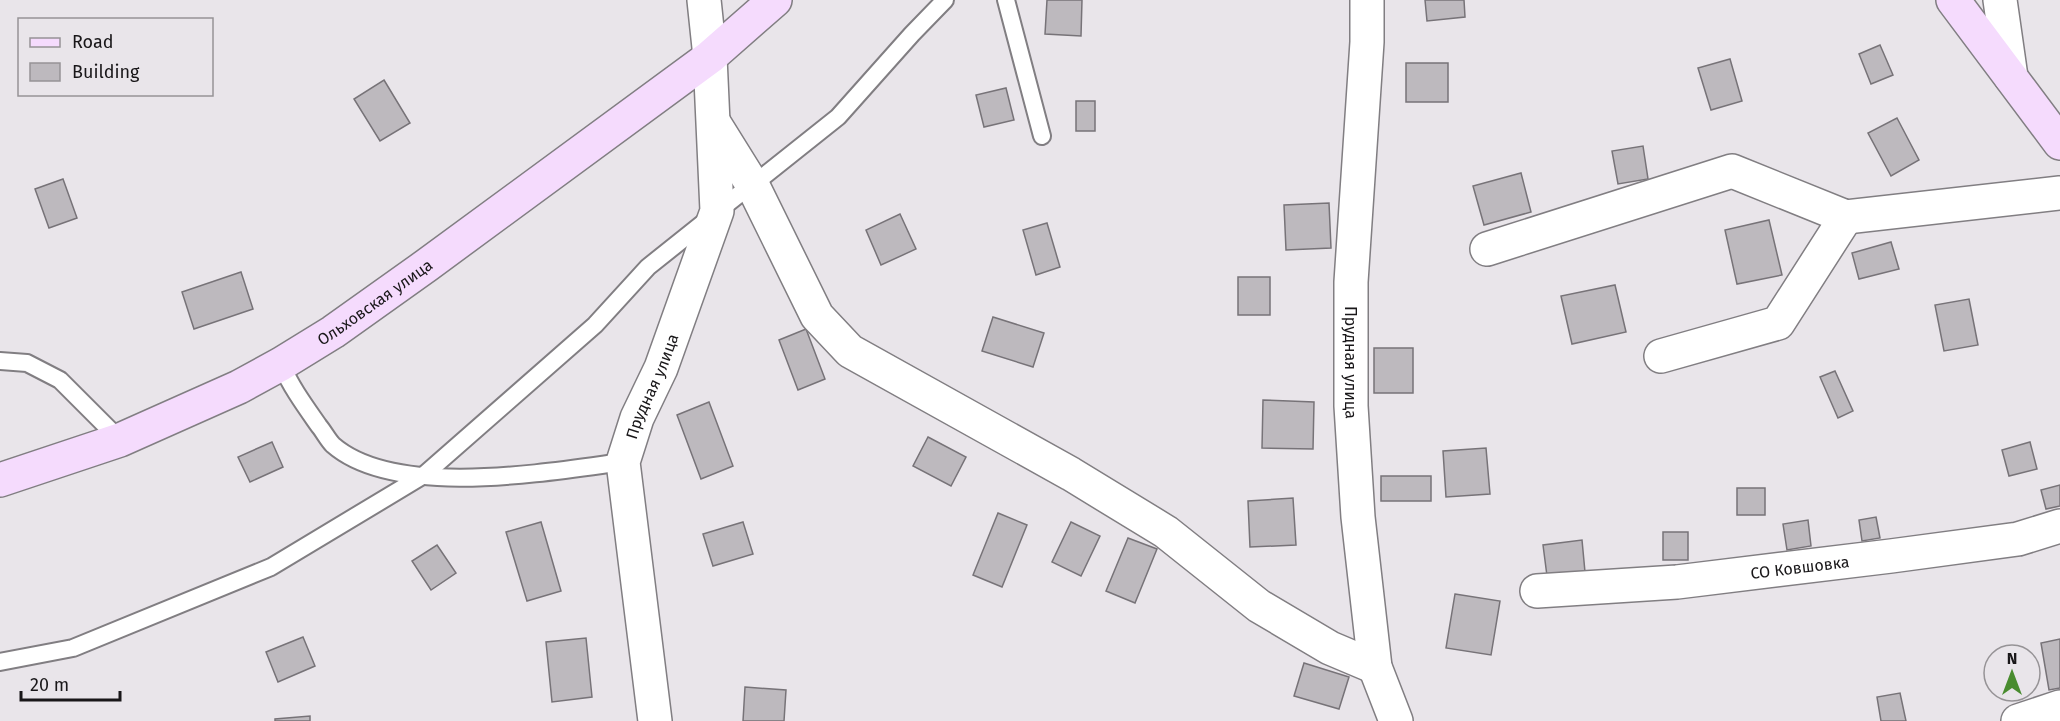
<svg xmlns="http://www.w3.org/2000/svg" width="2060" height="721" viewBox="0 0 2060 721" font-family="'Fira Sans',sans-serif">
  <style>
    .building { fill: #bdb9be; stroke: #777378; stroke-width: 1.5 }
    .lines { fill: none; stroke-linecap: round; stroke-linejoin: round }
    .lane-casing { stroke: #817e82; stroke-width: 20 }
    .street-casing { stroke: #817e82; stroke-width: 36 }
    .secondary-casing { stroke: #817e82; stroke-width: 36 }
    .lane { stroke: #fff; stroke-width: 16 }
    .street { stroke: #fff; stroke-width: 33 }
    .secondary { stroke: #f5dbfd; stroke-width: 33 }
    .labels { text-anchor: middle; dominant-baseline: central; stroke-width: 4.5; stroke-linejoin: round; paint-order: stroke }
    .street-label { font-size: 16px; fill: #191719; stroke: #e9e5ea }
  </style>
  <rect width="100%" height="100%" fill="#e9e5ea"/>
  <g class="building">
    <polygon points="1047,0 1082,0 1081,36 1045,34"/>
    <polygon points="1425,0 1464,0 1465,17 1427,21"/>
    <polygon points="1880,45 1893,75 1871,84 1859,54"/>
    <polygon points="1730,59 1742,101 1711,110 1698,68"/>
    <rect x="1406" y="63" width="42" height="39"/>
    <polygon points="384,80 410,123 380,141 354,99"/>
    <polygon points="1006,88 1014,120 984,127 976,95"/>
    <rect x="1076" y="101" width="19" height="30"/>
    <polygon points="1897,118 1919,160 1891,176 1868,133"/>
    <polygon points="1643,146 1648,179 1618,184 1612,151"/>
    <polygon points="1521,173 1531,212 1484,225 1473,186"/>
    <polygon points="63,179 77,218 49,228 35,189"/>
    <polygon points="1329,203 1331,248 1286,250 1284,205"/>
    <polygon points="900,214 916,249 881,265 866,230"/>
    <polygon points="1769,220 1782,275 1737,284 1725,230"/>
    <polygon points="1047,223 1060,267 1036,275 1023,230"/>
    <polygon points="1891,242 1899,269 1859,279 1852,253"/>
    <polygon points="241,272 253,309 194,329 182,292"/>
    <rect x="1238" y="277" width="32" height="38"/>
    <polygon points="1615,285 1626,332 1572,344 1561,296"/>
    <polygon points="1969,299 1978,345 1944,351 1935,305"/>
    <polygon points="993,317 1044,333 1033,367 982,351"/>
    <polygon points="806,329 825,379 798,390 779,340"/>
    <rect x="1374" y="348" width="39" height="45"/>
    <polygon points="1835,371 1853,411 1838,418 1820,377"/>
    <polygon points="1263,400 1314,402 1313,449 1262,448"/>
    <polygon points="709,402 733,466 701,479 677,415"/>
    <polygon points="928,437 966,457 951,486 913,466"/>
    <polygon points="272,442 283,467 250,482 238,457"/>
    <polygon points="2030,442 2037,469 2009,476 2002,450"/>
    <polygon points="1486,448 1490,494 1446,497 1443,451"/>
    <rect x="1381" y="476" width="50" height="25"/>
    <polygon points="2060,485 2060,506 2046,509 2041,490"/>
    <rect x="1737" y="488" width="28" height="27"/>
    <polygon points="1293,498 1296,545 1250,547 1248,501"/>
    <polygon points="998,513 1027,525 1002,587 973,575"/>
    <polygon points="1876,517 1880,538 1862,541 1859,520"/>
    <polygon points="1808,520 1811,546 1787,550 1783,524"/>
    <polygon points="541,522 561,591 527,601 506,532"/>
    <polygon points="743,522 753,554 713,566 703,534"/>
    <polygon points="1071,522 1100,536 1081,576 1052,562"/>
    <rect x="1663" y="532" width="25" height="28"/>
    <polygon points="1128,538 1157,549 1135,603 1106,591"/>
    <polygon points="1582,540 1585,572 1547,576 1543,545"/>
    <polygon points="437,545 456,573 431,590 412,561"/>
    <polygon points="1455,594 1500,601 1491,655 1446,648"/>
    <polygon points="303,637 315,666 278,682 266,652"/>
    <polygon points="586,638 592,697 552,702 546,642"/>
    <polygon points="2060,639 2060,688 2049,690 2041,643"/>
    <polygon points="1304,663 1349,677 1339,709 1294,696"/>
    <polygon points="745,687 786,690 784,721 743,721"/>
    <polygon points="1900,693 1906,721 1881,721 1877,697"/>
    <polygon points="310,716 310,721 275,721 275,719"/>
  </g>
  <g class="lines">
    <g class="lane-casing">
      <g id="lane">
        <polyline points="1006,0 1042,136"/>
        <polyline points="750,187 838,117 912,34 945,0"/>
        <polyline points="0,361 27,363 60,380 120,440"/>
        <path d="M281,364C291,387 305,406 319,426C324,432 328,440 333,445C395,499 548,472 623,462"/>
        <polyline points="0,662 73,648 271,567 424,475 595,325 648,267 752,184"/>
      </g>
    </g>
    <g class="street-casing">
      <g id="street">
        <path id="s1" d="M1367,0V42L1351,282V406L1358,517L1375,667L1396,721"/>
        <polyline points="2000,0 2011,77"/>
        <polyline points="714,123 752,184 817,316 850,351 1071,474 1166,532 1259,606 1330,648 1375,667"/>
        <polyline points="1487,249 1732,171 1846,217 2060,193"/>
        <polyline points="1661,356 1778,323 1846,217"/>
        <path id="s2" d="M1537,591L1677,582L1891,556L2018,539L2060,526"/>
        <path id="s3" d="M655,721L623,462L637,418L661,368L717,211L710,57L704,0"/>
        <polyline points="2018,721 2060,707"/>
      </g>
    </g>
    <g class="secondary-casing">
      <g id="secondary">
        <polyline points="1953,0 2060,143"/>
        <path id="s4" d="M0,480L120,440L239,387L281,364L333,332L427,265L710,57L775,0"/>
      </g>
    </g>
    <use href="#lane" class="lane"/>
    <use href="#street" class="street"/>
    <use href="#secondary" class="secondary"/>
  </g>
  <g class="labels">
    <g class="street-label">
      <text stroke="none"><textPath href="#s4" startOffset="417">Ольховская улица</textPath></text>
      <text stroke="none"><textPath href="#s1" startOffset="363">Прудная улица</textPath></text>
      <text stroke="none"><textPath href="#s3" startOffset="342">Прудная улица</textPath></text>
      <text stroke="none"><textPath href="#s2" startOffset="264">СО Ковшовка</textPath></text>
    </g>
  </g>
  <rect x="18" y="18" width="195" height="78" fill="#e9e5ea" stroke="#969396" stroke-width="1.5"/>
  <rect x="30" y="38" width="30" height="9" fill="#f5dbfd" stroke="#969396" stroke-width="1.5"/>
  <text x="72" y="48" font-size="18" fill="#191719">Road</text>
  <rect x="30" y="63" width="30" height="18" fill="#bdb9be" stroke="#969396" stroke-width="1.5"/>
  <text x="72" y="78" font-size="18" fill="#191719">Building</text>
  <g transform="translate(2012 673)"><circle r="28" fill="#e9e5ea" stroke="#969396" stroke-width="1.5"/>
  <path d="M0-4.5L10 22L0 15L-10 22Z" fill="#498c2f"/>
  <text y="-9" font-size="16" font-weight="bold" text-anchor="middle" fill="#191719">N</text>
  </g>
  <path d="M21 691v9h99v-9" fill="none" stroke="#191719" stroke-width="3"/>
  <text x="30" y="691" font-size="18" fill="#191719" stroke="#e9e5ea" stroke-width="4.5" paint-order="stroke">20 m</text>
</svg>
